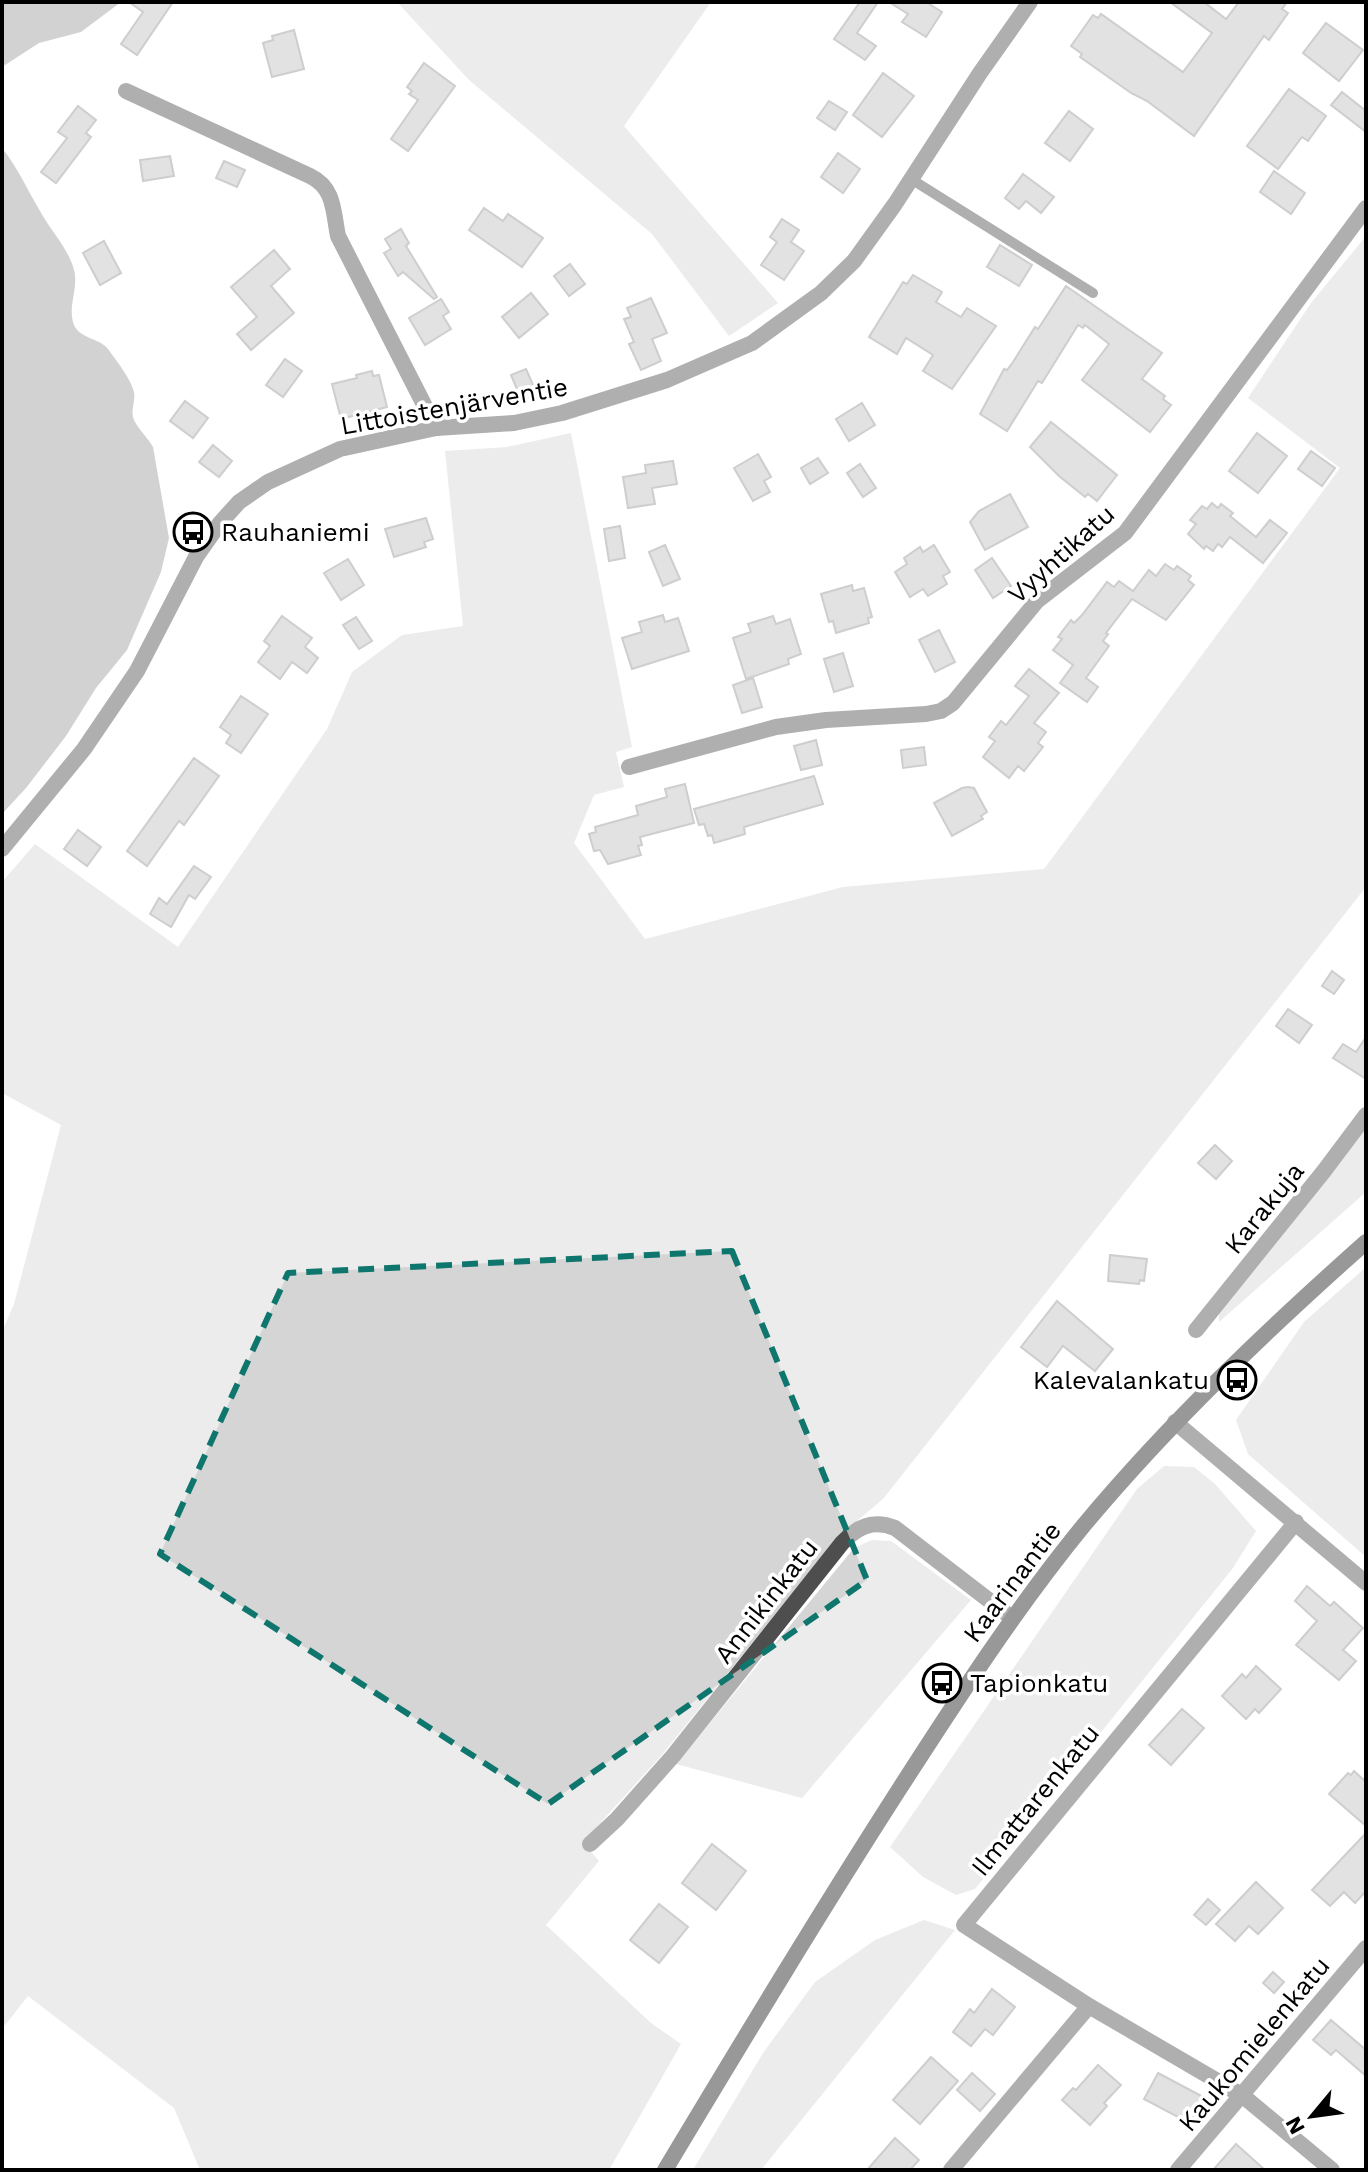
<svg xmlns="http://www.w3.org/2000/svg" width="1368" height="2172" viewBox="0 0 1368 2172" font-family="'Work Sans',sans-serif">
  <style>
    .green { fill: #d5d5d5 }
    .water { fill: #9c9c9c }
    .building { fill: #bebebe; stroke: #929292; stroke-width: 2 }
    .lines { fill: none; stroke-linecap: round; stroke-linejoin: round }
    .service { stroke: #4e4e4e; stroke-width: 10 }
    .minor { stroke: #4e4e4e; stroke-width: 16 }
    .tertiary { stroke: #4e4e4e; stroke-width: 16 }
    .secondary { stroke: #1b1b1b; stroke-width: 16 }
    .marked { fill: none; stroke: #0f766e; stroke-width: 6; stroke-dasharray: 16 10; stroke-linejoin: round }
    .labels { text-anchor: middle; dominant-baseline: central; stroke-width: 7; stroke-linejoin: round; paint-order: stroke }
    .street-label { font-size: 26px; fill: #000; stroke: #fff }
    .poi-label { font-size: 26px; fill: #000; stroke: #fff; text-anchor: start }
  </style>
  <rect width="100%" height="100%" fill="#fff"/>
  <g class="green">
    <polygon points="397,2 711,2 624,126 778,303 729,336 652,234 469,80"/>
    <polygon points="1366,236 1366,887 883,1499 838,1537 661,1756 583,1842 599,1861 546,1925 651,2023 681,2044 609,2170 200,2170 174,2108 28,1996 2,2029 2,1332 14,1304 61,1125 2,1093 2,882 35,844 178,947 327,729 352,672 402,635 463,626 445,451 507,447 571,433 632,747 616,752 624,787 594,795 574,843 645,939 843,887 1044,869 1340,468 1248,398 1311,303"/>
    <polygon points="1366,1123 1366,1192 1219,1322 1219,1311"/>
    <polygon points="1366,1267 1366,1557 1248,1454 1236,1420 1304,1322"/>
    <polygon points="1164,1466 1194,1467 1215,1484 1256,1531 1233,1568 975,1889 956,1895 923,1877 890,1847 1137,1489"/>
    <polygon points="872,1540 891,1541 971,1600 802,1798 676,1764 854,1548"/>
    <polygon points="924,1920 955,1930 761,2170 693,2170 763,2053 815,1982 875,1940"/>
  </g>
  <g class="water">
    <polygon points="2,2 121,2 81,32 39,43 2,67"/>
    <path d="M2,148C18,168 27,189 40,211C51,231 68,248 74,270C79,289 67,306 74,325C80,339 100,338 108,349C116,360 131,379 134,392C136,402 129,412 135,422C140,431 148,438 153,447L169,538L161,572L127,650L96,688L66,736L26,788L2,814Z"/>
  </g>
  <g class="building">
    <polygon points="129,2 173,2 137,55 121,44 143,12"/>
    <polygon points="860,2 878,2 857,33 876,46 865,60 834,39"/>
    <polygon points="889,2 926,2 942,12 926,37 902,22 908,14"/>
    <polygon points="1170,2 1204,2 1226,19 1239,2 1287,2 1282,9 1288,13 1269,40 1264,36 1194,136 1147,101 1131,93 1080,57 1082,54 1071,46 1093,15 1098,18 1101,14 1183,72 1212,33"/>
    <polygon points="1326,23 1363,50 1339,81 1303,53"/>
    <polygon points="294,30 304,69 272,77 263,43 273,40 272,36"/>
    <polygon points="424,63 455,86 408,151 391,139 418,100 409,94 412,91 407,87"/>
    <polygon points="883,73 914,96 882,137 853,115"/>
    <polygon points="1289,89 1326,116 1308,141 1302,137 1278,169 1247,146"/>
    <polygon points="1342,92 1366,111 1366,132 1331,105"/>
    <polygon points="829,101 847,112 835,130 817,118"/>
    <polygon points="78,106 96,120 86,133 91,137 56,183 41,172 67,138 58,132"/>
    <polygon points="1069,111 1093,129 1070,161 1045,143"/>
    <polygon points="838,153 860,169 843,193 821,177"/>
    <polygon points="170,156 174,176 143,181 140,160"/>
    <polygon points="224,161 245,170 237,187 216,178"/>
    <polygon points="1274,171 1305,193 1291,214 1260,192"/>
    <polygon points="1023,174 1054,197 1041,213 1026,201 1019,209 1005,198"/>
    <polygon points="484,208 503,221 508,214 543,238 522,267 469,230"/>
    <polygon points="782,219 799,230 791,242 804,251 784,280 761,265 777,242 770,237"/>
    <polygon points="401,229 409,243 406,246 437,297 434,299 403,272 398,276 384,253 391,249 385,239"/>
    <polygon points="104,241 121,273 100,285 83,253"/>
    <polygon points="1000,245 1032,265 1019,286 987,267"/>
    <polygon points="274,250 290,269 271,286 294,313 251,350 237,334 257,317 231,287"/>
    <polygon points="570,264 585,284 569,296 554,276"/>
    <polygon points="913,275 942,292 936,302 961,317 967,308 996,326 952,389 923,371 933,355 906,338 897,354 869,337 903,282 907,284"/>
    <polygon points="1066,286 1162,353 1142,379 1165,396 1163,399 1171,405 1150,432 1082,380 1109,344 1085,325 1083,328 1078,325 1042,383 1038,381 1007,431 980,414 1004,369 1007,370 1013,362 1035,327 1038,329"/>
    <polygon points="531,293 548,314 519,338 502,317"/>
    <polygon points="651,298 667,333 652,339 661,361 641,370 629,344 634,342 624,319 631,317 627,308"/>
    <polygon points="441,299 449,312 443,316 451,329 425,345 409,318"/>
    <polygon points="285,359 302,371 283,397 266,385"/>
    <polygon points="526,369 537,394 522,401 511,375"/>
    <polygon points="372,371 373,376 379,375 387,407 341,419 332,384 357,378 356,375"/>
    <polygon points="185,401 208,418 193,438 170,421"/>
    <polygon points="862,403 875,425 849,441 836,419"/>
    <polygon points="1051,422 1117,475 1097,501 1088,494 1085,497 1059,476 1030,447"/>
    <polygon points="1257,433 1287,456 1258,493 1229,471"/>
    <polygon points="213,445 232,461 219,477 199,462"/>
    <polygon points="1311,451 1335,468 1322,486 1298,469"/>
    <polygon points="758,454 771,477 764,481 770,492 753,501 734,468"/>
    <polygon points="818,458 828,473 810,484 801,468"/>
    <polygon points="673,461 677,484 652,488 655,504 628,508 623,477 646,473 645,465"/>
    <polygon points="860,464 876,488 863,497 847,473"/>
    <polygon points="1010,494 1028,527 985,550 970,522 979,511"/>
    <polygon points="1212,503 1218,508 1221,504 1233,513 1230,516 1256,537 1270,520 1287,533 1263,563 1230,537 1222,547 1218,544 1213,551 1206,546 1204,549 1188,534 1196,524 1190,520 1202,506 1207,509"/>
    <polygon points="426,518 433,539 424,542 426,547 394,557 385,529"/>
    <polygon points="620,526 625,558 609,561 604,529"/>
    <polygon points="665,545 680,579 663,586 649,552"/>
    <polygon points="934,545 950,572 943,576 947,584 928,596 923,589 910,597 895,572 907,564 904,558 920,547 923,552"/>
    <polygon points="992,558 1011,586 993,598 975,570"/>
    <polygon points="348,559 364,585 341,600 324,573"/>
    <polygon points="1165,564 1174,570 1177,566 1191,576 1188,580 1194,585 1166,620 1132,599 1106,633 1108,634 1103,641 1109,646 1086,678 1098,687 1087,702 1060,683 1073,665 1053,650 1062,639 1058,637 1071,620 1074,623 1082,615 1107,582 1114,587 1119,581 1133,591 1149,570 1156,576"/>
    <polygon points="852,585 853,591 864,588 872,617 868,618 869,623 836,633 833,621 829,622 821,594"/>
    <polygon points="663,615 665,622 678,618 689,651 632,669 622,638 642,632 639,622"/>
    <polygon points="282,616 312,638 305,647 318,658 307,673 292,662 280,679 258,662 270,646 264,641"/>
    <polygon points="773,616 776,624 790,619 801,654 788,659 789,664 746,679 733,638 751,632 748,624"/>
    <polygon points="356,617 372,641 359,649 343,625"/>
    <polygon points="939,630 955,662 935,672 919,640"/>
    <polygon points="843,653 853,686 834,692 824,659"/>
    <polygon points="1029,669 1059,693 1034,723 1046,732 1038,743 1043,747 1024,771 1018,766 1009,778 983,757 995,741 989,737 1001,721 1006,725 1029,696 1015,686"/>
    <polygon points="753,678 762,707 742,713 733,685"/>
    <polygon points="241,696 268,714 241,753 226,743 231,735 220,727"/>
    <polygon points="816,740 822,765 801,770 794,746"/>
    <polygon points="924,747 926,765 903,768 901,750"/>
    <polygon points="194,758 219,776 184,825 179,821 147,866 127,851"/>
    <polygon points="814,776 823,804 744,827 745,834 714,843 712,835 708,836 704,824 699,825 694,809"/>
    <polygon points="685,784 694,823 640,837 642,845 638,846 641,855 608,864 600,850 594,851 589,834 596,832 595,827 638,815 636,806 667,797 665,789"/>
    <polygon points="968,787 974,788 987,812 981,816 983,819 952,836 934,803 962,788"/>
    <polygon points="78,830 101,847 87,866 64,849"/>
    <polygon points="194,866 211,877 195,899 189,895 171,927 150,914 159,898 167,904"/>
    <polygon points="1332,971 1344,980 1334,994 1322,986"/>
    <polygon points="1288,1009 1312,1025 1299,1043 1276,1026"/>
    <polygon points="1366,1037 1366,1079 1333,1058 1343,1044 1356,1052"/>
    <polygon points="1215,1145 1232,1161 1216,1179 1198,1163"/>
    <polygon points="1110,1255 1147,1259 1144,1281 1140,1280 1139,1284 1108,1281"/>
    <polygon points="1057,1301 1113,1349 1095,1371 1063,1346 1047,1367 1021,1347"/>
    <polygon points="1307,1586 1330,1606 1334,1602 1363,1628 1343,1650 1356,1661 1339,1680 1296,1645 1317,1621 1295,1601"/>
    <polygon points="1256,1666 1281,1689 1259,1713 1255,1709 1246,1719 1222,1696 1242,1674 1246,1678"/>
    <polygon points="1182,1709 1204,1728 1171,1765 1149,1745"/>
    <polygon points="1354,1771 1366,1782 1366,1826 1329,1794 1348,1773 1351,1775"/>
    <polygon points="1366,1833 1366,1891 1355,1903 1344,1892 1330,1906 1312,1890"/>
    <polygon points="712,1844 746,1871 716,1910 682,1883"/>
    <polygon points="1256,1882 1283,1908 1258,1934 1249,1926 1235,1941 1216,1924"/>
    <polygon points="1208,1899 1220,1910 1206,1925 1194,1915"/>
    <polygon points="659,1904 688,1927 659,1963 630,1940"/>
    <polygon points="1273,1972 1284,1982 1274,1993 1263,1983"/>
    <polygon points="992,1989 1015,2007 993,2035 985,2029 971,2046 953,2032 970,2009 974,2013"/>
    <polygon points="1331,2020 1366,2050 1366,2076 1336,2050 1331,2055 1313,2040"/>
    <polygon points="931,2057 958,2081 920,2124 893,2100"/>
    <polygon points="1098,2065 1121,2085 1104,2103 1107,2106 1090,2125 1062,2100 1073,2088 1076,2090"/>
    <polygon points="972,2073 995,2094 980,2111 957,2090"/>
    <polygon points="1158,2073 1207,2099 1193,2125 1144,2099"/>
    <polygon points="895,2138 919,2160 910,2170 867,2170"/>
    <polygon points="1236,2144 1265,2170 1213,2170"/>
  </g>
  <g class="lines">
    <polyline class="service" points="911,179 1093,293"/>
    <g class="minor">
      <path d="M126,91L310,176C335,188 333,212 338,236L436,428"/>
      <polyline points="629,767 776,727 826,720 926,714 941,711 953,703 1037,601 1125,533 1366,208"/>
      <polyline points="1196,1330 1324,1171 1366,1115"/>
      <polyline points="1175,1422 1366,1583"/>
      <polyline points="1296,1522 964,1925 1089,2006 1243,2096 1332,2170"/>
      <path d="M590,1844L617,1819L673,1756L842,1543C857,1527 873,1519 895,1528L1012,1618"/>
      <polyline points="951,2170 1089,2006"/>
      <polyline points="1178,2170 1366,1948"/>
    </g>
    <polyline class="tertiary" points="2,849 84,749 137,671 196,557 220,523 239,502 268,482 340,449 436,428 514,423 562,413 667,380 752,343 821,293 854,261 895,204 980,73 1030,2"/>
    <path class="secondary" d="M665,2170C742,2042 819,1914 900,1788C958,1698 1016,1608 1084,1525C1170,1422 1266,1331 1366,1242"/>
  </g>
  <path d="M0 0H1368V2172H0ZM732,1251L867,1580L548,1804L160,1554L288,1273Z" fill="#fff" fill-opacity=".55" fill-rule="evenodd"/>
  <path class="marked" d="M732,1251L867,1580L548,1804L160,1554L288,1273Z"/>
  <defs>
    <g id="bus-ring" transform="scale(2)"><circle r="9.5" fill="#fff" stroke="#000" stroke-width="1.5"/><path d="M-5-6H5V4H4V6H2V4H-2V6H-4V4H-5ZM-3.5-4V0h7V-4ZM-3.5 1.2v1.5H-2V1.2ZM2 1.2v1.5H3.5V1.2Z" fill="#000"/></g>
  </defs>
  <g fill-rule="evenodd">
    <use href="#bus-ring" x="193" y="532"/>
    <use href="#bus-ring" x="1237" y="1380"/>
    <use href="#bus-ring" x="942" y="1683"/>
  </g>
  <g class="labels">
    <g class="street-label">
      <text transform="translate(454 406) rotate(-10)">Littoistenjärventie</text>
      <text transform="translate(1061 554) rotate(-42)">Vyyhtikatu</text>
      <text transform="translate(1264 1208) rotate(-51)">Karakuja</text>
      <text transform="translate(1012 1582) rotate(-53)">Kaarinantie</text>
      <text transform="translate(766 1601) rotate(-52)">Annikinkatu</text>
      <text transform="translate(1035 1800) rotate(-51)">Ilmattarenkatu</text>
      <text transform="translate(1254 2044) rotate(-50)">Kaukomielenkatu</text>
    </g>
    <g class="poi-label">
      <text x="221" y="532">Rauhaniemi</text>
      <text x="1209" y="1380" text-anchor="end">Kalevalankatu</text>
      <text x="970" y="1683">Tapionkatu</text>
    </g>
  </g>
  <rect width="1368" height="2172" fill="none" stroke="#000000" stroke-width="8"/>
  <g transform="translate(1312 2116) rotate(241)" stroke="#ffffff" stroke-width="6" paint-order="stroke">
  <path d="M0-6L14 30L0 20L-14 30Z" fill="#000000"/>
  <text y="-12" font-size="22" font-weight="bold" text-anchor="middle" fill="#000000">N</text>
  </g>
</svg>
